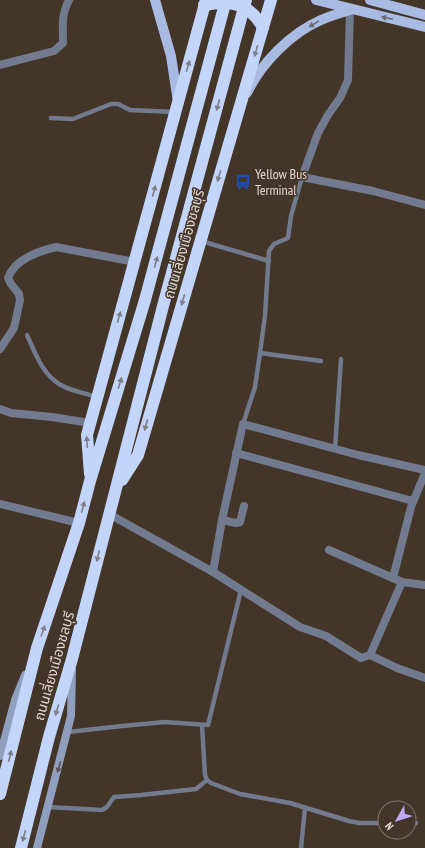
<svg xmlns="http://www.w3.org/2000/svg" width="425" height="848" viewBox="0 0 425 848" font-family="'PT Sans Narrow','Noto Sans Thai',sans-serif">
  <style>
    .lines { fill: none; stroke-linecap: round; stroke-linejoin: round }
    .lane { stroke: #717a8e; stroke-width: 4.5 }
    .street { stroke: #717a8e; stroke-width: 8 }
    .secondary { stroke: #919fbe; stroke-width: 8 }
    .primary { stroke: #a9bbe3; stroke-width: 10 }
    .highway { stroke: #c3d5fb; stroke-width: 12 }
    .oneway { fill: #6c6b73 }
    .oneway2 { fill: #7d7d87 }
    .oneway3 { fill: #5a5555 }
    .labels { text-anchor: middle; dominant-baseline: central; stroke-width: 3; stroke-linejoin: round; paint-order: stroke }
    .poi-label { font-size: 14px; fill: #e1d8d0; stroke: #433528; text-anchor: start }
    .street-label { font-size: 14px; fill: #e1d8d0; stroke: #433528 }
  </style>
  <rect width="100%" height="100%" fill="#433528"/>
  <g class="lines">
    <g class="lane">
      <polyline points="51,118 73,119 111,104 118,104 130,110 175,112"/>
      <polyline points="201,241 269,261"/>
      <path d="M27,335C35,353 42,373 59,384C70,391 85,393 97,397"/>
      <polyline points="260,353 321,361"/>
      <polyline points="243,424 255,387 260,353 265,316 269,251 274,244 288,238 291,216 302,177"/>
      <polyline points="335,449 341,359"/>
      <polyline points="202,725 205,775 207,780 211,783 240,794 290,803 349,821 359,823 385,823"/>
      <polyline points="68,732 122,726 165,722 208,725 241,590"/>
      <polyline points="48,807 102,810 107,807 114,797 141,795 196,789 207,780"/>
      <polyline points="409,823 416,823"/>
      <polyline points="301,848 305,808"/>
    </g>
    <g class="street">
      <polyline points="350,10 348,80 340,98 328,115 318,133 302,177 373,191 425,205"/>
      <path d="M0,65L54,51L63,43C63,28 61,14 69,0"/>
      <path d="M0,349L14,328L20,300L19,294L11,284L8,278C14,260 39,251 56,247L135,262"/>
      <polyline points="0,409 11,413 52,417 90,423"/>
      <polyline points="236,453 413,501"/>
      <polyline points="0,504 79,523"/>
      <polyline points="109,514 213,572 300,627 326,636 361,658 370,655 402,582"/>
      <polyline points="222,520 236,523 240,522 244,506"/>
      <polyline points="329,550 402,582 425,585"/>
      <polyline points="213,572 222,520 243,424 358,455 425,470"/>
      <polyline points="393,578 411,507 425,473"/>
      <polyline points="370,655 397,668 425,678"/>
    </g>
    <g class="secondary">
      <polyline points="0,756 15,700 25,675"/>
      <polyline points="37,848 71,716 72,670"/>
    </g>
    <g class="primary">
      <polyline points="155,0 171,56 178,102"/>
      <polyline points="316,0 425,27"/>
      <polyline points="370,0 425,15"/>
      <path d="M247,93C261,63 291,33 321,20C330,16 340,13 350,10"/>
    </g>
    <g class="highway">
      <path d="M204,5C231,0 250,3 263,28"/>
      <polyline points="90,474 87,435 206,0"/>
      <polyline points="122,480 138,455 271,0"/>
      <polyline points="0,794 37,648 79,523 90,481 145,300 226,0"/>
      <polyline points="21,848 49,737 72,659 163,306 246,0"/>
    </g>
  </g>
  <defs><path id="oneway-solid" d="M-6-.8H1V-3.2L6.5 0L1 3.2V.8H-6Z"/></defs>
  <g class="oneway">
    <use href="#oneway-solid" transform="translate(387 18) rotate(-168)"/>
    <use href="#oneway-solid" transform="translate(314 24) rotate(149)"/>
  </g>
  <g class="oneway2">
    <use href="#oneway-solid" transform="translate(256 51) rotate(106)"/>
    <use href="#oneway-solid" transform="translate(188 66) rotate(-74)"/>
    <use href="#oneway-solid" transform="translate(218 105) rotate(105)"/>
    <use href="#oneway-solid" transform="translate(219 176) rotate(107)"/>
    <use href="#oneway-solid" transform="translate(154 191) rotate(-75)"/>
    <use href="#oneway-solid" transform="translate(156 262) rotate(-75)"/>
    <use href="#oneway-solid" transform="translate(183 300) rotate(106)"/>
    <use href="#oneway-solid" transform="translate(119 317) rotate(-75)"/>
    <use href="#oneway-solid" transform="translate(120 383) rotate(-73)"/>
    <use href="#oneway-solid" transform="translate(146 425) rotate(106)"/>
    <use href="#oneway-solid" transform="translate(87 442) rotate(-94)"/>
    <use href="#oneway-solid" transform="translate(83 507) rotate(-75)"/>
    <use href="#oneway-solid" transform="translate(98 556) rotate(104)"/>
    <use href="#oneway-solid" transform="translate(43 631) rotate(-71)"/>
    <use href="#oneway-solid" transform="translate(57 710) rotate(106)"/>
    <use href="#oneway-solid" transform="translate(10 756) rotate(-76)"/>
    <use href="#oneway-solid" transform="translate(24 836) rotate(104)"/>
  </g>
  <use class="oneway3" href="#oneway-solid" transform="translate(59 767) rotate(105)"/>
  <defs>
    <g id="bus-bare" transform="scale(1.2)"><path d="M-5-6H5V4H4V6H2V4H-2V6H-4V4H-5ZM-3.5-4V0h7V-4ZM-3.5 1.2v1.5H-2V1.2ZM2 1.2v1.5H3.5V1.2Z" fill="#1a4fb4" stroke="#433528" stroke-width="2.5" paint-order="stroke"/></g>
  </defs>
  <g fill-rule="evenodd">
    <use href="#bus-bare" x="243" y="182"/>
  </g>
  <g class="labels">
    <g class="poi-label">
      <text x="255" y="174">Yellow Bus<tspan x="255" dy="16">Terminal</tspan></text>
    </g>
    <g class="street-label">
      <text transform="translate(184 244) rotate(-74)">ถนนเลี่ยงเมืองชลบุรี</text>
      <text transform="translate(54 666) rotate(-74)">ถนนเลี่ยงเมืองชลบุรี</text>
    </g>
  </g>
  <g transform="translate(397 820) rotate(231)"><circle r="19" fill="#433528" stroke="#82766b"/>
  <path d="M0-3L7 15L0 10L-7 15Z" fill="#bcaaf6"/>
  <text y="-6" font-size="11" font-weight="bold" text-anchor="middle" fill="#e1d8d0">N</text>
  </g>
</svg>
